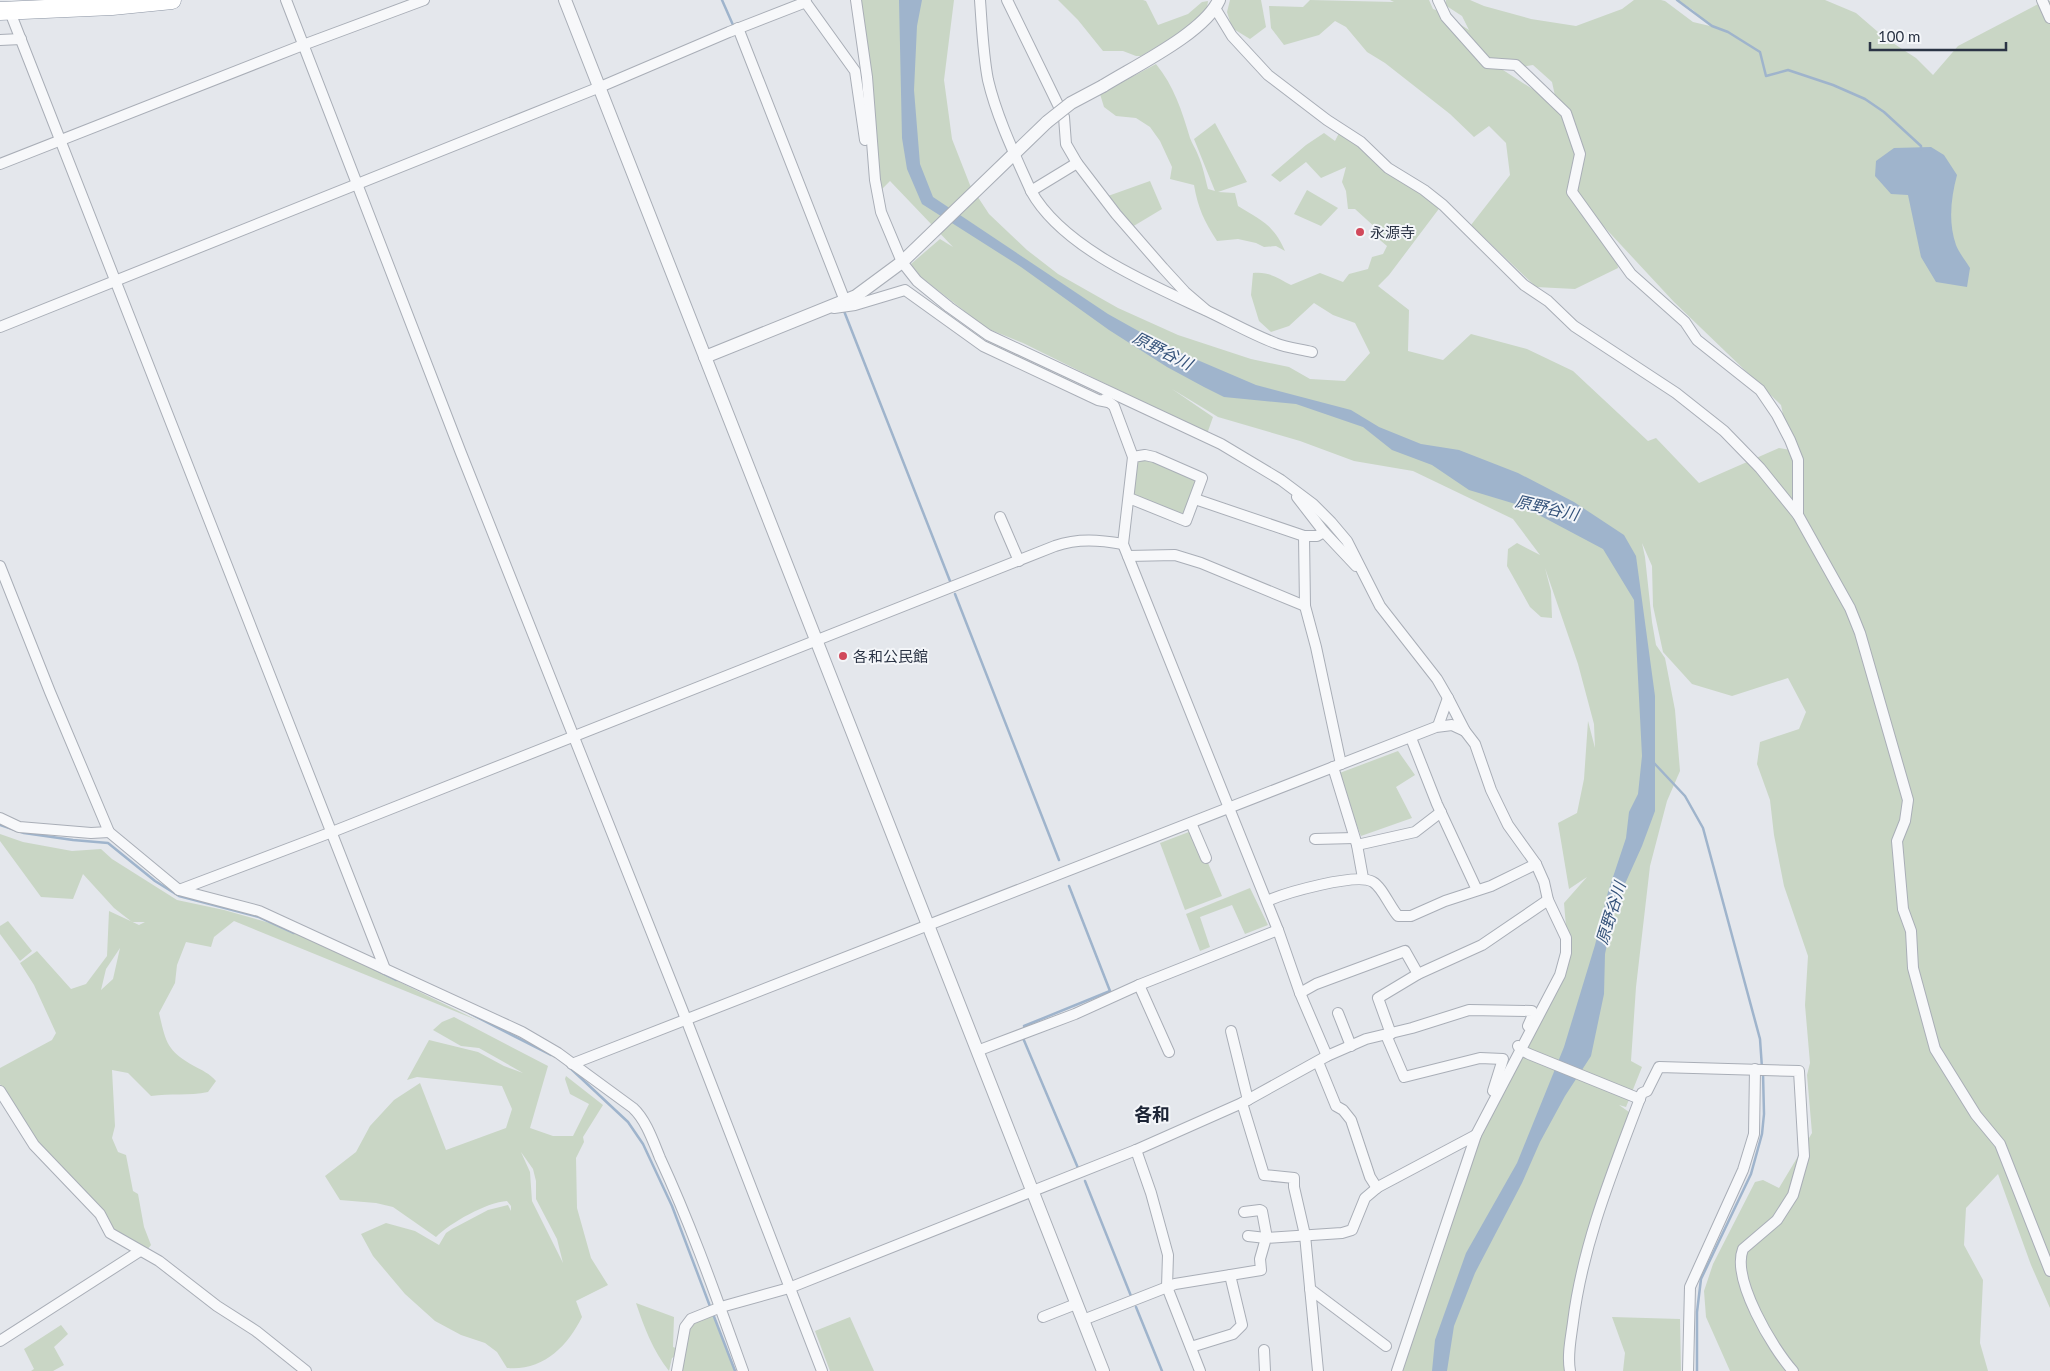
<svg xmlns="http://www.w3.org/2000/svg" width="2050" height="1371" viewBox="0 0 2050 1371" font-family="Lato,'Noto Sans JP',sans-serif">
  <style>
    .green { fill: #c9d6c5; fill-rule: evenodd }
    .water { fill: #9fb4cc }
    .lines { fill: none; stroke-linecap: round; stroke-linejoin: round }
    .stream { stroke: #9fb4cc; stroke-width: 2.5 }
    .minor-casing { stroke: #a9aeb7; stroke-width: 12 }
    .tertiary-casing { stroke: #a9aeb7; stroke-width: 14 }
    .motorway-casing { stroke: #8b94a3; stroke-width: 19 }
    .minor { stroke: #f7f8fa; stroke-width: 10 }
    .tertiary { stroke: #f7f8fa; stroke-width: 12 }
    .motorway { stroke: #fff; stroke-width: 18 }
    .tertiary-bridge-casing { stroke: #a9aeb7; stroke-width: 14; stroke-linecap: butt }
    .tertiary-bridge { stroke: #f7f8fa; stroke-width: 12 }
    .poi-dot { fill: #d1495b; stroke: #f4f6f9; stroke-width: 2 }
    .labels { text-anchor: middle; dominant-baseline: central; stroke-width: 4; stroke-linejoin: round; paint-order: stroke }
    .poi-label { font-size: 15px; fill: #2b3445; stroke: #f4f6f9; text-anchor: start }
    .water-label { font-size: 16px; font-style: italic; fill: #34527a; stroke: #f4f6f9 }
    .quarter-label { font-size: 18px; font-weight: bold; fill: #1d2536; stroke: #f4f6f9 }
  </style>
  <rect width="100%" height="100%" fill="#e4e7ec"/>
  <g class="green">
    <path d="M856,0H954L944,80L952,139L970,185L989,214L1027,250L1058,274L1118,308L1178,335L1251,359L1289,367L1310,379L1345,381L1370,353L1355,323L1333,315L1314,303L1289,326L1271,332L1259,321L1251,295L1253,273C1268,271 1278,278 1291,285L1320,273L1343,282L1349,274L1368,269L1372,257L1383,254L1387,246L1374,235L1377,229L1355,209H1348L1346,191L1342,182L1346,167L1321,178L1306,162L1280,182L1271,175L1306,145L1324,133L1335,141L1340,131L1441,206L1389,275L1378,286L1409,310L1408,351L1443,360L1471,334L1527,349L1573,371L1648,441L1656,438L1699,483L1779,448L1791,450L1781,405L1674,302L1595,217L1616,255L1618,268L1575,289L1536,287L1471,225L1510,175L1506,143L1489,126L1474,137L1450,114L1385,63L1367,52L1346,27L1335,21L1319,35L1284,45L1271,28L1269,6L1303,7L1310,0L1394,2L1390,0H1429L1433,9L1439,11L1469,30L1462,16L1445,5L1446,0H1470L1484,6L1531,19L1576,26L1622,9L1634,0H1661L1665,1L1693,22L1710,26L1693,10L1678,0H1825L1856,13L1885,38L1916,58L1933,75L1958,46L2042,2L2050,1V1308L2031,1265L1998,1174L1966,1208L1964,1245L1983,1280L1980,1343L1988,1371H1730L1706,1317L1704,1291L1713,1264L1755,1182L1763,1180L1779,1188L1812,1133L1807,1075L1810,1063L1805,1005L1808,956L1784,886L1774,835L1770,800L1757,764L1760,742L1799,729L1806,712L1788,678L1732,696L1692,684L1663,652L1653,606L1652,566L1642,543L1645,557L1652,622L1656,645L1665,658L1675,710L1680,771L1667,801L1650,866L1636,987L1631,1061L1642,1067L1626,1107L1619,1105L1629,1112L1595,1206L1574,1313L1575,1371H1397L1476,1135L1569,962L1564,903L1587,877L1569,889L1558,823L1577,813L1584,779L1588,721L1595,748L1594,724L1578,664L1545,568L1551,591L1552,618L1541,617L1530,607L1507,566L1508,549L1517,543L1540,555L1513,519L1413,471L1354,461L1300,441L1218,417L1172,389L1213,417L1207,434L1023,343L986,328L921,277L911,264L940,239L953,247L890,181L880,191ZM1533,65L1552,82L1557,105L1503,70Z"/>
    <polygon points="1058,0 1143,0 1146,1 1158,25 1188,14 1202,2 1208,1 1206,15 1192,26 1141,56 1136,56 1123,51 1103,51 1078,20"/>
    <polygon points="1230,0 1261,0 1266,27 1250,39 1232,28 1227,12"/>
    <path d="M1156,64C1174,86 1182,111 1190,138C1192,144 1196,149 1198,155C1203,166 1205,178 1208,189L1215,191L1194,139L1215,123L1247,182L1218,192L1235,193L1238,206C1261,220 1274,225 1285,251L1276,246L1264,247L1256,243L1238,239L1217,241C1204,221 1198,208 1194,185L1170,179L1172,167L1160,141L1150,127L1136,118L1116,116L1104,107L1100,94Z"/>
    <polygon points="1150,181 1162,209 1132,227 1108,196"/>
    <polygon points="1307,190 1338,208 1321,226 1294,214"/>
    <polygon points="1144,457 1200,479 1185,519 1131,496 1135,459"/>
    <polygon points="1398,751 1415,775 1396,787 1412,818 1361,836 1337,774"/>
    <polygon points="1194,830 1222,896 1185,910 1160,843"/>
    <path d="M0,834L23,842L72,851L101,849L112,859L177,900L224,910L291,929L479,1021L234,921L214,937L211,947L186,942L177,965L175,983L159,1013C166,1042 166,1050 194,1066C203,1071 209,1073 216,1081L208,1092C189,1096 170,1093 151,1096L128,1073L112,1070L115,1126L112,1138L118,1152L126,1155L133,1191L138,1194L144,1227L151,1245L147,1250L121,1240L29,1135L0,1084V1068L52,1040L56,1033L34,985L20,963L37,951L71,989L86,984L107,956L109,911L139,925L145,922H132L114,908L83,874L73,899L41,897L0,841ZM120,948L113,979L101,990L106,969Z"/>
    <polygon points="1250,888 1268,925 1245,934 1232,905 1200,917 1210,947 1200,951 1186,914"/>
    <polygon points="8,921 32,951 20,961 0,934 0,926"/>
    <path d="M454,1017L548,1066L530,1128L553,1136H573L589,1104L570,1094L565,1079L566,1076L603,1105L583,1137L584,1142L576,1158L577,1208L591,1258L608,1285L576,1301L582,1317C567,1347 543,1371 507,1368L497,1352L485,1343L461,1335L435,1321L405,1294L373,1256L361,1234L386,1223L415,1231L439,1245L446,1233L452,1229L488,1210L508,1205L511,1211V1206L507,1201C487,1202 450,1223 436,1237L393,1207L376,1203L340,1200L325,1176L356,1152L370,1126L394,1100L420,1083L446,1150L506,1128L512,1109L502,1086L417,1077L407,1080L429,1040L478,1052L504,1066L523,1073L479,1048L461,1046L433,1030L442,1022ZM521,1152L533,1169L536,1181V1199L557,1239L563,1263L532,1201L530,1172Z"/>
    <path d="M636,1303L674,1317L673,1347L684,1351C687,1327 690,1322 714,1316L736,1371H675L680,1353L672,1358L669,1371C653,1351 644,1327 636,1303Z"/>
    <polygon points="850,1317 874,1371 830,1371 815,1331"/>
    <polygon points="1612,1317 1680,1319 1681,1371 1623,1371 1625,1353"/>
    <polygon points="61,1325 68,1334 54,1347 64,1365 53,1371 31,1371 34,1369 24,1349"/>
  </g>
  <g class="water">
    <polygon points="899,0 922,0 917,26 914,90 920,164 933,197 1108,314 1167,347 1256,385 1351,410 1379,427 1421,444 1459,450 1518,473 1574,502 1624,535 1636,556 1655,696 1655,811 1642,846 1615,906 1605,954 1604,994 1591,1056 1565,1096 1540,1142 1522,1183 1475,1273 1454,1326 1447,1371 1432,1371 1435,1340 1466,1253 1517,1163 1564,1047 1595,945 1608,892 1626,838 1629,812 1638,794 1642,756 1634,600 1603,549 1522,506 1469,490 1432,465 1392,450 1363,427 1296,404 1224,397 1204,387 1167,367 1109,330 1021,267 922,204 907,169 902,138"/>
    <path d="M1931,147L1944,155L1957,175C1951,198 1948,222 1956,245C1959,253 1966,261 1970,268L1967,287L1936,282L1921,257L1908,195L1891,194L1875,176L1876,161L1894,148Z"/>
  </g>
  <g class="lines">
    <g class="stream">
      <polyline points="722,0 733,25"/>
      <polyline points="1677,0 1712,26 1728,32 1760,52 1766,76 1788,70 1833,85 1865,99 1884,112 1921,146 1921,149"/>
      <polyline points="844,311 950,581"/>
      <polyline points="955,594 1059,860"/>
      <polyline points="1654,763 1685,796 1703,828 1760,1039 1762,1068"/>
      <polyline points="0,825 24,833 73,840 108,843 155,881 179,896 259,917 294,933"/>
      <polyline points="374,969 396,980"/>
      <polyline points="469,1013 551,1055"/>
      <polyline points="1024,1026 1110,991 1069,886"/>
      <polyline points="1023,1038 1078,1168"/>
      <polyline points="568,1066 628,1122 643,1144 672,1206 711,1309"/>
      <polyline points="1085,1181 1131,1296"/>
      <polyline points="1136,1307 1162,1371"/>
      <polyline points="713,1314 735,1371"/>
      <polyline points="1697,1371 1697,1312 1701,1279 1751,1174 1762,1134 1764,1114 1763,1073"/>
    </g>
    <g class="minor-casing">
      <g id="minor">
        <polyline points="286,0 461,453 686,1019 822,1371"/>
        <polyline points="804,0 855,71 865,140"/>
        <polyline points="856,0 867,77 875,180 881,212 902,262 917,281 949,307 988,335 1221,444 1281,480 1313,504 1331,522 1347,541 1380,606 1437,679 1448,698 1465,731 1475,744 1491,790 1508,825 1536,864 1544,882 1548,900 1566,938 1566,953 1560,975 1476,1135 1397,1371"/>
        <path d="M980,0C982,27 983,54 988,80C997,118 1015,155 1031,191L1077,163"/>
        <polyline points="1007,0 1064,117 1066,144 1077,163 1116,214 1163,268 1185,292 1206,310"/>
        <polyline points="1438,0 1446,17 1487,63 1516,65 1566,113 1580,154 1572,192 1631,274 1685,322 1697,340 1760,390 1777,415 1790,440 1798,460 1798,515"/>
        <polyline points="2042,0 2050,18"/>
        <polyline points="1215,8 1232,36 1268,75 1327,120 1361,142 1388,168 1424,190 1443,205 1524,285 1548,301 1574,326 1676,393 1724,431 1760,468 1798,515 1850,608 1860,633 1908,800 1905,821 1897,841 1903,909 1911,931 1913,968 1935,1049 1976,1115 2000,1144 2050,1271"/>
        <polyline points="12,17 385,969"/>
        <polyline points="738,28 845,301"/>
        <polyline points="0,40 21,39"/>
        <polyline points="0,164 303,45 424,0"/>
        <path d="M1031,191C1062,247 1147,283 1203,309C1227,320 1251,334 1275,343C1287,348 1300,349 1312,352"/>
        <polyline points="834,308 855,305 905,290 983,346 1098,400 1108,402"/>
        <polyline points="0,327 600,87 729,32 806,2"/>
        <polyline points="1105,399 1114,406 1133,457"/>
        <polyline points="1297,497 1324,532 1356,566"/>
        <polyline points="1129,498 1186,521 1202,478 1154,457 1145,455 1133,457 1123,544 1278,930 1300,993 1327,1056"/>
        <polyline points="1195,499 1304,536 1317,536 1324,532"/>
        <polyline points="1000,517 1019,561"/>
        <polyline points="1304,536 1305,606 1316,647 1341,764"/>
        <polyline points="1128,556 1175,555 1201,563 1305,606"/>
        <path d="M0,566L50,692L109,832L179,890L259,911L522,1032L558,1053L633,1108C646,1120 653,1141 660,1158C692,1227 717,1299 743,1371"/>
        <polyline points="1438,726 1448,698"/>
        <polyline points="1411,738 1437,804 1477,890"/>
        <polyline points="1333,767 1357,845 1363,878"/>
        <polyline points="0,818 19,827 91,833 109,832"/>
        <polyline points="1191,823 1206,858"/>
        <polyline points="1315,839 1354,838"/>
        <polyline points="1357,845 1415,832 1441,812"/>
        <path d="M179,890L332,832L1055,546C1078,538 1100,540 1123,544"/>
        <path d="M1267,901C1285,893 1357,872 1373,882C1382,887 1390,907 1398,916H1411L1445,901L1491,886L1536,864"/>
        <polyline points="1139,985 1169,1052"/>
        <polyline points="1300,993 1316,984 1405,951 1418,974"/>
        <polyline points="1338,1013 1351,1046"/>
        <polyline points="1231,1031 1248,1100"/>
        <polyline points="1391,1034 1378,998 1418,974 1482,945 1548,900"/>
        <polyline points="1386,1035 1404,1077 1480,1058 1503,1059 1493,1091"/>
        <polyline points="1518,1046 1521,1050 1529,1054 1640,1099"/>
        <polyline points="977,1051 1075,1014 1139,985 1278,930"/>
        <polyline points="1318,1062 1336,1106 1343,1110 1351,1120 1370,1177 1377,1188"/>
        <polyline points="572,1064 1436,727 1452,725 1465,731"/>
        <polyline points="0,1091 34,1145 100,1214 110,1233 159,1261 217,1306 256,1331 306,1371"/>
        <polyline points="1242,1103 1264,1175 1294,1178 1294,1187 1305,1235 1318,1371"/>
        <polyline points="1136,1150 1151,1193 1168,1255 1167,1287 1200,1371"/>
        <polyline points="1244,1212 1260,1210 1262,1211 1267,1238"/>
        <polyline points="1248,1236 1266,1238"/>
        <polyline points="1310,1289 1386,1346"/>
        <polyline points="1043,1317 1076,1304"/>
        <polyline points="1083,1320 1175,1284 1261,1270 1260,1259 1266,1238 1342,1233 1352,1230 1365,1198 1378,1187 1476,1135"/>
        <polyline points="0,1341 140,1251"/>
        <polyline points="1191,1347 1233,1334 1242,1325 1230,1275"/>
        <polyline points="1264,1350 1265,1371"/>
        <polyline points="677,1371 685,1327 691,1319 721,1307 789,1288 1136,1150 1242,1103 1327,1056 1366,1039 1412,1028 1469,1010 1532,1011 1532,1017 1528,1026"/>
        <path d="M1570,1371C1567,1355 1571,1338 1573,1322C1583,1242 1614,1168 1642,1093L1647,1091L1659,1067L1799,1071L1804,1156L1793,1195L1777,1220L1743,1249C1731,1279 1773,1349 1793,1371"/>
        <polyline points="1688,1371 1690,1287 1743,1170 1754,1134 1755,1069"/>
      </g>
    </g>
    <g class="tertiary-casing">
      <g id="tertiary">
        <polyline points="565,0 1103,1371"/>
        <path d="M1103,86C1135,66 1204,33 1219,0"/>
        <polyline points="705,357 856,296 902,262 1047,122"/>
      </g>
    </g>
    <g class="motorway-casing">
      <polyline id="motorway" points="0,11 112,6 172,0"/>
    </g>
    <use href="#minor" class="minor"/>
    <use href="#tertiary" class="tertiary"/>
    <use href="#motorway" class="motorway"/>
    <g class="tertiary-bridge-casing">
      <polyline id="tertiary-bridge" points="1047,122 1071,103 1103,86"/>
    </g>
    <use href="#tertiary-bridge" class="tertiary-bridge"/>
  </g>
  <g class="poi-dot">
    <circle cx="1360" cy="232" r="5"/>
    <circle cx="843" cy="656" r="5"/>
  </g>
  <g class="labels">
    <g class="poi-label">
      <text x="1370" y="232">永源寺</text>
      <text x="853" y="656">各和公民館</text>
    </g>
    <g class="water-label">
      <text transform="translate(1163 350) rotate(27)">原野谷川</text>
      <text transform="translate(1547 507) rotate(13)">原野谷川</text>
      <text transform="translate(1610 913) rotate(-73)">原野谷川</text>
    </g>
    <g class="quarter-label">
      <text x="1152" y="1114">各和</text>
    </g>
  </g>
  <path d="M1870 42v8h136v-8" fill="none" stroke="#2b3445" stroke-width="2.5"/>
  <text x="1878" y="42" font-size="15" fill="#2b3445" stroke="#f4f6f9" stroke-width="4" paint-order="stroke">100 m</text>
</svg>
